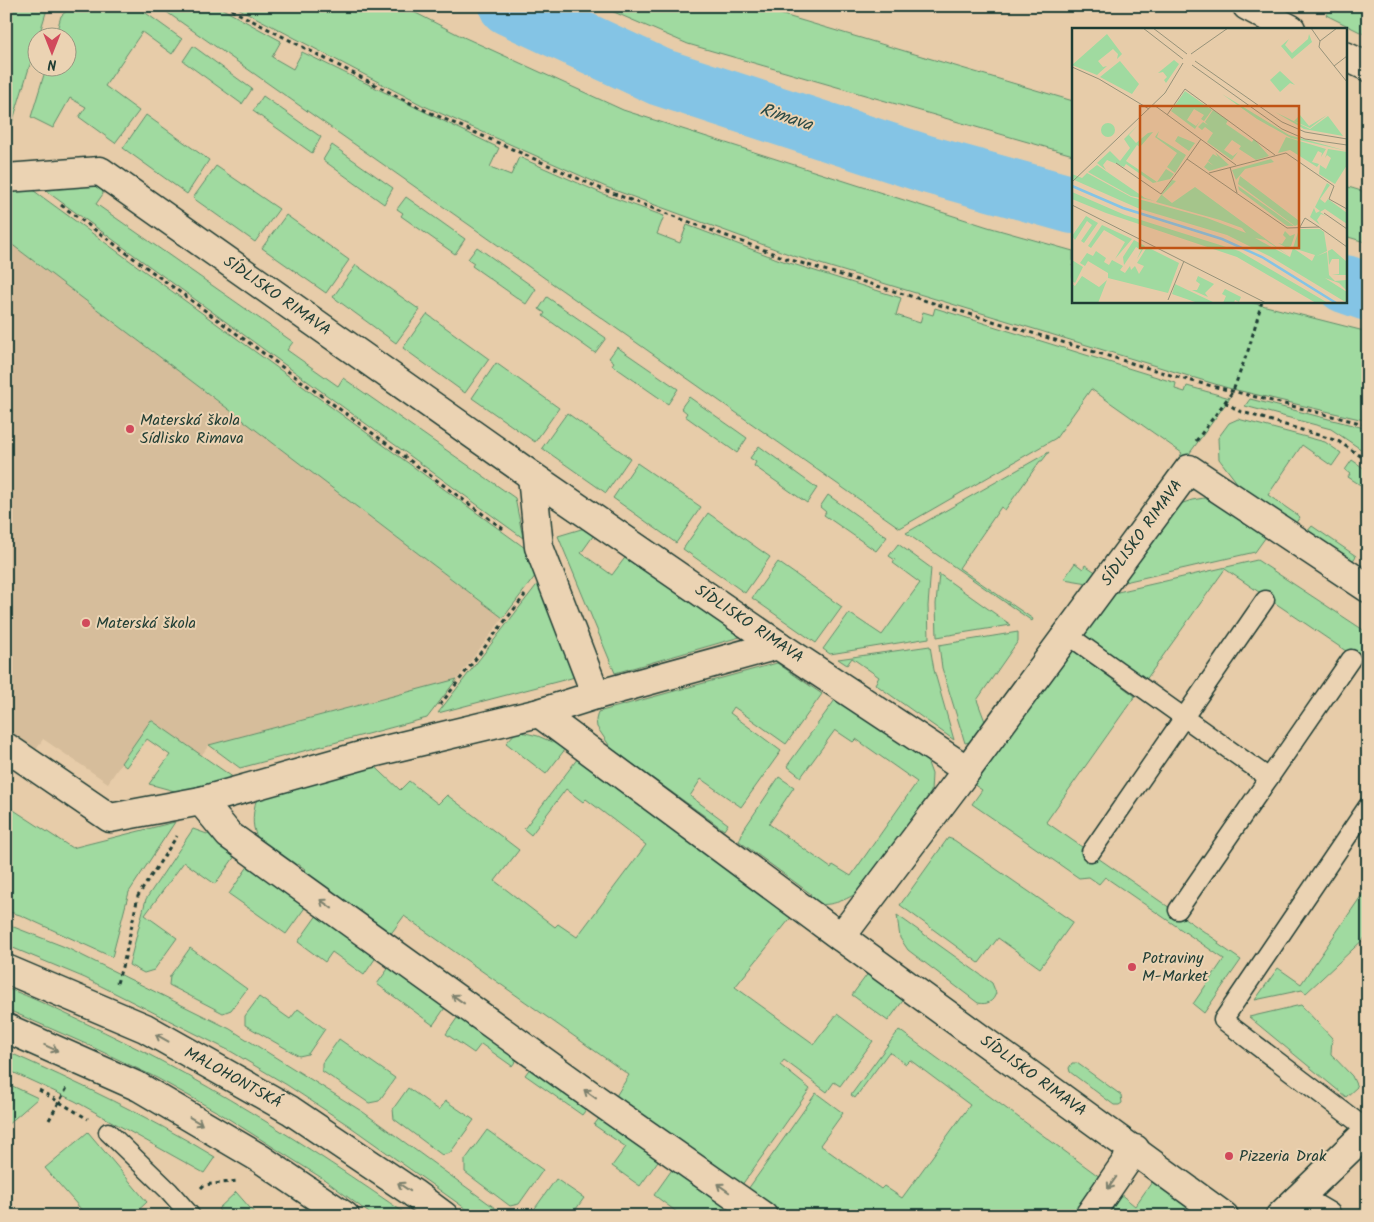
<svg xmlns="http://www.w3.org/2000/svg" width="1374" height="1222" viewBox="0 0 1374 1222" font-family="Kalam,sans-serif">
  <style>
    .built { fill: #d6bd9b }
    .green { fill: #a0daa0; stroke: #608c6a }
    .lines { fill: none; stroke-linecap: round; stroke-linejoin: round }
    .river { stroke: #84c4e5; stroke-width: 58 }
    .service-casing { stroke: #1f3d34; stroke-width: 21 }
    .minor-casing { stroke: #1f3d34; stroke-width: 31 }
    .secondary-casing { stroke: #1f3d34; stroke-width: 31 }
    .path { stroke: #1f3d34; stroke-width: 3; stroke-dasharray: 4 4; stroke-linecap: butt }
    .service { stroke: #ebd3b3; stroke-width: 18 }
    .minor { stroke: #ebd3b3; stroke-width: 28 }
    .secondary { stroke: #ebd3b3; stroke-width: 28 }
    .oneway { stroke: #7b806d }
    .poi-dot { fill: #d1495b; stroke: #ebd3b3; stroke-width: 2 }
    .labels { text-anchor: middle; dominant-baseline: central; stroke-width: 4; stroke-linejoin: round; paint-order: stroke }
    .street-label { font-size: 16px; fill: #1f3d34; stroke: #ebd3b3 }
    .poi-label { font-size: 16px; fill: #1f3d34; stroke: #ebd3b3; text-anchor: start }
    .water-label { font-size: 18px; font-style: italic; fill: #294a46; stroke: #ebd3b3 }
    .inset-river { fill: none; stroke: #84c4e5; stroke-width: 2.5 }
    .inset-road { fill: none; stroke: #97937a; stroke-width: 1 }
    .view { fill: #c05314; fill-opacity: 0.15; stroke: #c05314; stroke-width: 2.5 }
    .inset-edge { fill: none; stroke: #1f3d34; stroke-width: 2.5 }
  </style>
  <rect width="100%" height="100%" fill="#e7cca9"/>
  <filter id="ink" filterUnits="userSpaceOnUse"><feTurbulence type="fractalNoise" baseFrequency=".02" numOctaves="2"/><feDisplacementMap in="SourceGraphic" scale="10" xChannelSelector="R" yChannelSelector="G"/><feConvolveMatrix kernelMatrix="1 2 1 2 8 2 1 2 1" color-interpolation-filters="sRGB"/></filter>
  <g filter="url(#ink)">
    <polygon class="built" points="6,240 503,618 457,679 209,745 201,756 151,720 108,783 43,739 36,750 6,730"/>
    <g class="green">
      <polygon points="6,6 48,6 6,143"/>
      <polygon points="72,6 136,6 182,39 172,54 142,32 105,86 139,111 115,143 79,117 86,107 70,98 53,128 31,117 46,68 68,68 68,38 55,37 61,16"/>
      <polygon points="158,6 217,6 281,41 272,57 293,69 302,52 499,148 490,167 511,175 519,157 603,194 664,216 657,234 680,243 687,225 780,260 901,298 896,315 920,323 923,312 933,315 935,308 1176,383 1175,389 1185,392 1187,386 1230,398 1094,584 1064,579 1075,563 1083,569 1085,565 1097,573 1169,471 1172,473 1178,465 1175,464 1182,453 1091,389 1056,438 900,528"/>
      <polygon points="234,6 402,6 459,35 623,110 988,227 1073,251 1073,301 1246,301 1368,332 1368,421 1228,388 794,256 606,187 422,105"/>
      <polygon points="600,6 753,6 1073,101 1073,155 688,44"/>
      <polygon points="1332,6 1368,6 1368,36 1326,15"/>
      <polygon points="193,46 252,89 242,104 183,61"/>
      <polygon points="263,96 321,137 312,153 253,111"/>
      <polygon points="146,115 209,160 187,194 123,148"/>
      <polygon points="332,145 393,188 384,204 323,160"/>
      <polygon points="216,166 279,209 255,242 193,198"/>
      <polygon points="93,183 102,188 103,194 96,204 293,342 287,350 338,386 343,378 515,498 523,538 42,188"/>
      <polygon points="1345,186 1368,193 1368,243 1345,236"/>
      <polygon points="30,188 525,548 536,575 503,618 6,240 6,194 18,189"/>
      <polygon points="406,197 465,239 455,254 401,216 403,213 397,209"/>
      <polygon points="286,215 349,260 326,293 262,248"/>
      <polygon points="477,247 536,289 526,304 472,266 474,263 468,259"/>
      <polygon points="356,265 420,310 396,343 333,297"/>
      <polygon points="547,297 606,338 595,353 543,316 545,313 539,309"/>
      <polygon points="427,314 489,359 465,393 403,348"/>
      <polygon points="617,347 678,389 668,404 612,365 614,362 609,358"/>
      <polygon points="496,363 559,408 535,442 472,398"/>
      <polygon points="689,397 747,438 737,453 685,416 687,413 681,408"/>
      <polygon points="1250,399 1368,429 1368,454 1331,429 1245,406"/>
      <polygon points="567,413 630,458 606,493 542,448"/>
      <polygon points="1238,419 1325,442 1341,453 1332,466 1302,445 1268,495 1300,517 1295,524 1238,484 1219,459 1218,438 1229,423"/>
      <polygon points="759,446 817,488 807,503 754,466 756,462 750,458"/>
      <polygon points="1049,452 1042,461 1040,461 1005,510 1001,507 959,568 1033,619 1032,621 906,533"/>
      <polygon points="1352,460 1368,471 1368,490 1348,477 1350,474 1345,470"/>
      <polygon points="637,463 701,507 676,543 613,498"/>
      <polygon points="828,495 887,537 876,551 824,515 826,512 820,507"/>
      <polygon points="1204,498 1215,500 1268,534 1255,552 1116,584 1180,504 1192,500"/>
      <polygon points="708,513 770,557 745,593 683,549"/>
      <polygon points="1312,526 1356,556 1352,562 1307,532"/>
      <polygon points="588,527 596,532 581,553 612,575 627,555 740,637 615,673 558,536"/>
      <polygon points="898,544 931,568 928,606 929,638 830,654 823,649 849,613 882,635 920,583 893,563 895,560 889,556"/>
      <polygon points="1257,560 1368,633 1368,666 1225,569 1145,681 1081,633 1109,594"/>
      <polygon points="778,562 842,607 816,643 752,598"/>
      <polygon points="939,574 1011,625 937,637 936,604"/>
      <polygon points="539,582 579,676 438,713"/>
      <polygon points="1018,632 1018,641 977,700 989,732 975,741 965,743 942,668 939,645"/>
      <polygon points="930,646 934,670 954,740 875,684 879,677 852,658 847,665 838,659"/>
      <polygon points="1070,648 1135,696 1046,822 1219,942 1218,944 1241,960 1204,1013 1193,1004 1224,959 1105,877 1099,884 1089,877 1079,878 972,804 982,790 973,784"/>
      <polygon points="777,663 822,694 786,744 734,707 730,713 781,751 741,807 701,779 690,796 728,824 724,830 611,748 597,727 596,720 598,712"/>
      <polygon points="457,679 427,718 240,768 209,745"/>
      <path d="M840,693L924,752L932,774L931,792L859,892C842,902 825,909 807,901L811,894L739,841L744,829L779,777L794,787L769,824L831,868L833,865L851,876L917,782L856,739L853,742L835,730L801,777L787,766Z"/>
      <polygon points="151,720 234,778 178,792 149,784 170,755 147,739 126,767 121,763"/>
      <polygon points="517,731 538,736 566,748 546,774 506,743"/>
      <path d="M364,756L400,790L409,781L438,804L447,795L519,850L495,881L555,927L558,924L577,937L646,845L586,799L583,802L566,789L531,835L524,829L578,758L793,915L735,987L814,1044L837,1014L873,1041L840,1086L834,1082L827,1092L784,1060L780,1065L810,1089L739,1189L613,1101L629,1075L404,916L387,939L300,875L305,869L298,864L293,870C263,847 245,839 257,797Z"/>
      <polygon points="6,805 72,848 175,822 129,892 112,957 20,915 6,911"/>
      <polygon points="193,829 210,835 238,852 215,884 184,862 145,915 177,938 154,970 144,973 129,965 146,899"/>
      <polygon points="948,838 954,840 1073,922 1040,968 998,938 979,963 900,905"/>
      <polygon points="251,862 309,902 286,934 229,894"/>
      <polygon points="1368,886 1368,935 1306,993 1302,990 1255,1000 1278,968 1301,984"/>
      <polygon points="320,911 379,953 364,975 332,952 325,962 298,942"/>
      <path d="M897,915L992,983L996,993C993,1002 987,1005 978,1003L908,950L900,938Z"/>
      <polygon points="6,924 65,947 230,1029 363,1112 506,1216 476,1216 348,1125 287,1085 232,1052 85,978 6,945"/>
      <polygon points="190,948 247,989 231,1010 223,1013 169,985 170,976"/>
      <polygon points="393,962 449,1002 433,1025 377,984"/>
      <polygon points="869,972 905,998 888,1021 852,995"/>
      <path d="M6,988C32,997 57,1010 83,1022C198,1075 305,1144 409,1216H373L325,1180L221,1114L157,1078L86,1044L6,1009Z"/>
      <polygon points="259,997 290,1019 298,1009 325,1029 308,1054 299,1056 245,1025 245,1016"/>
      <polygon points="1301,1005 1332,1038 1331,1054 1352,1076 1357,1087 1346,1097 1249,1017"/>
      <polygon points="462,1011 521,1054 512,1066 481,1044 474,1053 446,1034"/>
      <polygon points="899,1030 1104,1180 1078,1216 781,1216 746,1192 816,1093 843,1113 820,1145 881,1189 884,1186 902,1198 970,1105 910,1060 906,1064 889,1052 855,1098 851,1095"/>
      <polygon points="339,1039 395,1078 379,1101 369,1103 322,1071 322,1063"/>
      <path d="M6,1051C78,1083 148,1116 215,1157L204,1173L75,1101L6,1069Z"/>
      <polygon points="534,1063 591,1103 582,1115 525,1075"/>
      <polygon points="1072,1063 1077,1063 1121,1095 1122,1103 1119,1105 1114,1105 1070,1072 1069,1068"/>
      <polygon points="6,1083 38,1098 6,1126"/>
      <polygon points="408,1088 439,1110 446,1101 474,1120 450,1153 442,1155 394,1119 393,1109"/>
      <polygon points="604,1112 663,1154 640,1186 612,1166 626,1147 594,1125"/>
      <polygon points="487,1130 543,1170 519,1204 510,1206 465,1172 465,1160"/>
      <polygon points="88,1132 147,1202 132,1216 87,1216 45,1168"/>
      <polygon points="676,1164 735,1206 727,1216 682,1216 654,1195"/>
      <polygon points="556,1179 584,1198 571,1216 533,1216 533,1211"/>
      <polygon points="1152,1182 1199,1216 1103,1216 1119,1193 1135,1206"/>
      <polygon points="236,1192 257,1216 224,1216 218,1209"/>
    </g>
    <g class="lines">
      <g class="river">
        <polyline points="508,6 660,77 926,164 1073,205"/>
        <polyline points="1345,284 1368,292"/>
      </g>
      <g class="service-casing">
        <g id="service">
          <polyline points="1068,635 1269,778"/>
          <polyline points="1368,806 1223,1020 1368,1130"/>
          <polyline points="1091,852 1265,600"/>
          <polyline points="1178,910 1351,659"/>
          <polyline points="108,1132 169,1191 191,1216"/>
        </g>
      </g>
      <g class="minor-casing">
        <g id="minor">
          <polyline points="1247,6 1291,29"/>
          <polyline points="1345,56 1368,67"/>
          <polyline points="6,178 100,171 532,476 778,645 967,770 1189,469 1368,588"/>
          <polyline points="532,476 539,547 596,695"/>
          <polyline points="539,713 841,937 1224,1216"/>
          <polyline points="6,747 110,818 201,801 364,755 539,713 596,695 778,645"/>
          <polyline points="201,801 229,835 603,1104 763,1216"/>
          <polyline points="841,937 967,770"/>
          <polyline points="1298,1199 1327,1216"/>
          <polyline points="1089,1216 1135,1149"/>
          <polyline points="1280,1216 1368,1131"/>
        </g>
      </g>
      <g class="secondary-casing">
        <g id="secondary">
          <polyline points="6,969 145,1028 290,1110 413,1193 444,1216"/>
          <polyline points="6,1028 139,1087 261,1159 345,1216"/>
        </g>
      </g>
      <g class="path">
        <polyline points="224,6 420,108 604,190 788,259 1184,379 1368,425"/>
        <polyline points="61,205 506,531"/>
        <polyline points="1225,402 1239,411 1338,441 1368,461"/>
        <polyline points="1196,441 1233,391 1249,348 1262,301"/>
        <polyline points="440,705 525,595"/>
        <polyline points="117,983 125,957 138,896 177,836"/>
        <polyline points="39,1090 88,1119"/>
        <polyline points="49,1120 67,1088"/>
        <polyline points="201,1188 204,1185 238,1181"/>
      </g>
      <use href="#service" class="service"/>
      <use href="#minor" class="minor"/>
      <use href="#secondary" class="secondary"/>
    </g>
    <defs><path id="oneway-shaft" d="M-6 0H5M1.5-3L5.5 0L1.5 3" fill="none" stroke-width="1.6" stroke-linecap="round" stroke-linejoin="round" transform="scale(1.25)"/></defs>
    <g class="oneway">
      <use href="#oneway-shaft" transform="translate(326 904) rotate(-144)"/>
      <use href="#oneway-shaft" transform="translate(458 999) rotate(-144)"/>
      <use href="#oneway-shaft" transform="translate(162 1038) rotate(-151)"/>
      <use href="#oneway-shaft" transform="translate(51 1048) rotate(24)"/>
      <use href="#oneway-shaft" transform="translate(590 1094) rotate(-144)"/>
      <use href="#oneway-shaft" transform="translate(196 1121) rotate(31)"/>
      <use href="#oneway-shaft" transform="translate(1112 1183) rotate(125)"/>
      <use href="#oneway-shaft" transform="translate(404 1187) rotate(-146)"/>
      <use href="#oneway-shaft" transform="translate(723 1188) rotate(-145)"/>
    </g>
  </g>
  <g class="poi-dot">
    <circle cx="130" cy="429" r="5"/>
    <circle cx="86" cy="623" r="5"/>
    <circle cx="1132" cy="967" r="5"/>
    <circle cx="1229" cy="1156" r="5"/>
  </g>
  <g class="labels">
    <g class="street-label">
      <text transform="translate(277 296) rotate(35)">SÍDLISKO RIMAVA</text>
      <text transform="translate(1142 533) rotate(-54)">SÍDLISKO RIMAVA</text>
      <text transform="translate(749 624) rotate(34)">SÍDLISKO RIMAVA</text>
      <text transform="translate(1033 1076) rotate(36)">SÍDLISKO RIMAVA</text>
      <text transform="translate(233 1078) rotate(29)">MALOHONTSKÁ</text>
    </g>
    <g class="poi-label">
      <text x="140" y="420">Materská škola<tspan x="140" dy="18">Sídlisko Rimava</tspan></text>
      <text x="96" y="623">Materská škola</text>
      <text x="1142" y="958">Potraviny<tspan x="1142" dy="18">M-Market</tspan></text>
      <text x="1239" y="1156">Pizzeria Drak</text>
    </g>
    <g class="water-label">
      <text transform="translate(786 118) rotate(18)">Rimava</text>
    </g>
  </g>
  <g transform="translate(1072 28)">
    <rect width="275" height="275" fill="#e7cca9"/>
    <path d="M35,6L50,26L45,31L46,26L41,21L26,33L31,39L35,38L25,47L0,37ZM237,6L240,14L220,31L209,18L217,11L213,17L220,25L236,11ZM102,32L107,36L94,55L92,52L95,49L91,44L86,45ZM48,33L67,56L60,66L28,49ZM208,43L223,57L218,55L208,64L198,52ZM113,63L140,82L132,93L129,91L132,87L122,81L115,92L124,98L128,93L123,101L99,83ZM150,66L217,107L275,123L219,110L185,91ZM141,82L156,92L154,96L180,114L182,111L197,128L184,132L167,121L169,118L160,112L152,122L161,128L166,124L160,132L135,114L141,105L133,99L130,102L126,99L131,94L136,97L133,94ZM203,84L238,101L256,88L271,108L232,101ZM228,87L237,98L255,87L238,100L222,93ZM29 102a7 7 0 1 1 14 0a7 7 0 1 1-14 0ZM67,96L57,107L64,115L76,105L81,104L68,119L65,117L54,133L85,154L94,141L102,146L98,151L81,155L54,136L52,139L35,132L31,137L34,142L25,135L38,123L48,133L58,120L52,111ZM87,103L85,109L114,127L103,145L95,139L105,125L83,109ZM106,108L123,115L117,123L103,113ZM214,109L254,121L249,129L250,125L246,123L240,134L247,136L245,139L218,122L206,125ZM256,121L275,124V137L263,156L247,146L248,137L254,141L259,130L255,127L253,130ZM143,124L157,137L137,143L132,139L136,134L142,138L136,133L141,126L146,129ZM199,131L202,134L173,141L164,152L160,142ZM25,137L73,170L83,173L59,168L16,144ZM15,145L59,169L135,190L174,205L170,200L148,192L84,174L100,152L104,153L90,167L100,175L123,159L217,228L193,212L183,210L218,229L221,220L240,233L243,227L221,220L227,201H248L252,204L255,223L245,228L255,224L257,247L263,253L275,252V263L267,255L253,250L275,264V275L199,229L155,207L68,181L0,151V146L10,150ZM168,148L226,192L227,196L223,198L166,156ZM255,155L258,157L248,171L253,175L256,171L275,185V196L253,181L248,184L254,188L249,186L245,192L248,197L238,189L242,180L244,185L248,183L243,179ZM166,158L222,198H215L167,162ZM0,164L53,187L167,223L256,275H244L165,229L34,185L0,171ZM14,188L26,195L12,215L9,213L20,197L15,193L3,212L0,208ZM30,197L60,211L43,231L53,214L32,202L19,220L16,218ZM213,203L218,208L223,206L219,218L215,220L206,215L210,216L214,210L211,207ZM62,212L73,218L65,231L69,222L64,219L52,237L51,229ZM75,219L107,235L96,265L36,250V245L16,233L13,238L8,235L15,225L21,228L24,223L34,230L32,234L37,237L40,232L51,238L48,242L53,245L58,238L59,242L63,238L67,246L72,238L65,235ZM260,221L275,234V247H260L267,246V231H260L257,237L256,223ZM0,232L11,239L3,255L0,253ZM10,248L27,259L35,252L26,275H0V256L3,258ZM126,248L142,256L133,265L136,269L120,262H125L128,256L124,253ZM103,256L143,275H126L100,266ZM153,261L169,269L167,274L163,272L162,275H147L146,274L151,275L154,268L150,266Z" fill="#a0daa0"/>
    <path class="inset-river" d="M0,158L51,180L150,211L190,229L264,275"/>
    <path class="inset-road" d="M71,0L111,31M81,0L115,26M239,0L248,13M265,0L248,13L247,19L275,54M119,26L156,0M123,33L210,94L233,104L275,111M120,37L210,101L233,111L275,117M262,38L275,28M0,39L27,51L77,81M82,77L164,137M95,87L113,61L203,127M115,131L129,111M44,135L89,166L115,131L215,200L247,199L275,219M158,139L165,165M137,145L214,125L262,158L257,171L275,181M0,154L93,65L111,35M0,177L194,275M252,185L275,201M228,199L233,190L247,199M96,272L112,233"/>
    <path class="view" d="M68,78H227V220H68Z"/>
    <rect width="275" height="275" class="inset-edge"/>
  </g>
  <rect width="1374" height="1222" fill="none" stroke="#ebd3b3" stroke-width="25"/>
  <rect x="12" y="12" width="1349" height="1197" fill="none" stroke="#1f3d34" stroke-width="2" filter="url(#ink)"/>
  <g transform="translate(52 52) rotate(180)"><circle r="24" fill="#ebd3b3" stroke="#999780"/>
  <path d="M0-4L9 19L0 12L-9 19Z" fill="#d1495b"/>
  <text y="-8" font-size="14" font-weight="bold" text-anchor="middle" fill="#1f3d34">N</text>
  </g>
</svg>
